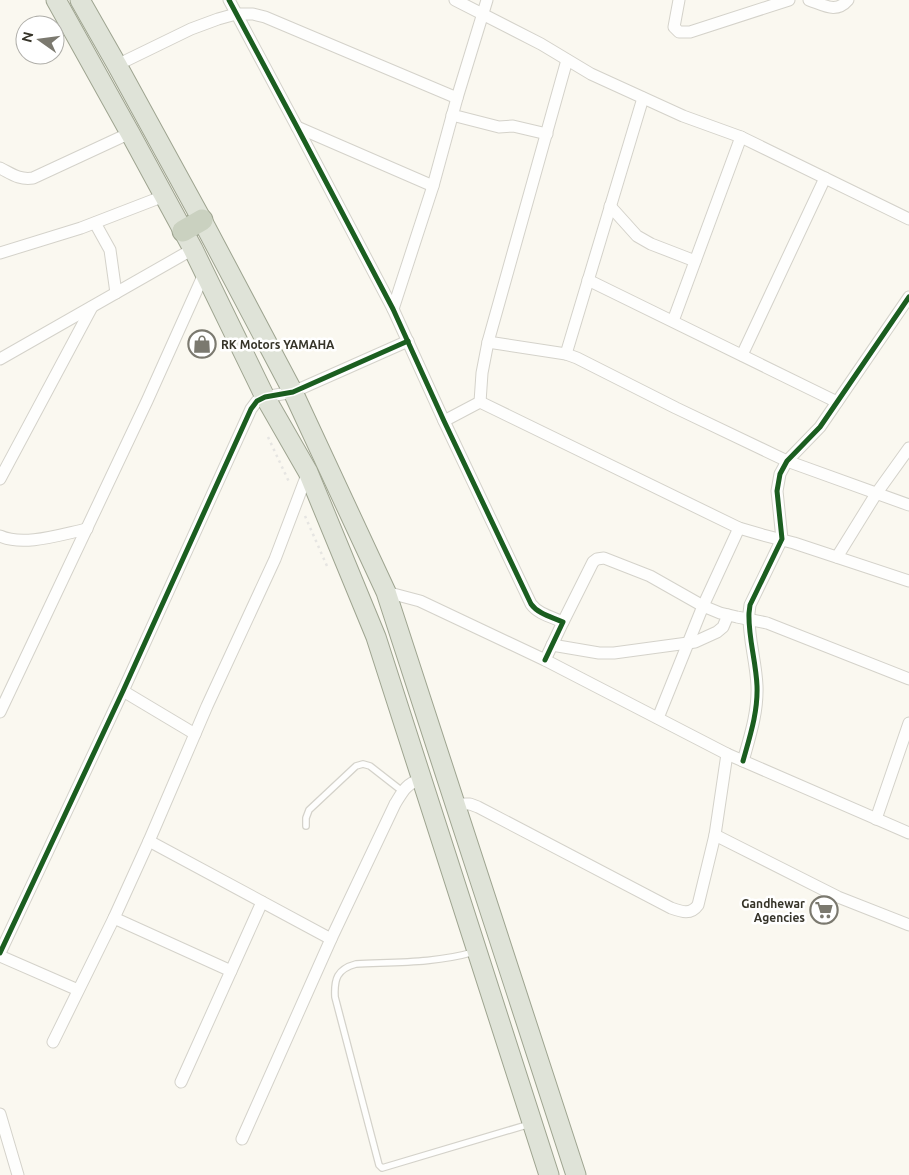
<svg xmlns="http://www.w3.org/2000/svg" width="909" height="1175" viewBox="0 0 909 1175" font-family="Ubuntu,sans-serif">
  <style>
    .lines { fill: none; stroke-linecap: round; stroke-linejoin: round }
    .lane-casing { stroke: #d4d2ca; stroke-width: 8 }
    .street-casing { stroke: #d4d2ca; stroke-width: 13 }
    .primary-casing { stroke: #9ea490; stroke-width: 21 }
    .highway-casing { stroke: #9ea490; stroke-width: 23 }
    .path { stroke: #e6e5e2; stroke-width: 2.5; stroke-dasharray: 2.5 4; stroke-linecap: butt }
    .lane { stroke: #fefefd; stroke-width: 5.5 }
    .street { stroke: #fefefd; stroke-width: 11 }
    .primary { stroke: #dfe3d8; stroke-width: 19 }
    .highway { stroke: #cad1c0; stroke-width: 21 }
    .cycleway-casing { stroke: #fff; stroke-width: 8 }
    .cycleway { stroke: #1b5e20; stroke-width: 5 }
    .labels { text-anchor: middle; dominant-baseline: central; stroke-width: 5; stroke-linejoin: round; paint-order: stroke }
    .poi-label { font-size: 12px; font-weight: bold; fill: #363429; stroke: #fff; text-anchor: start }
  </style>
  <rect width="100%" height="100%" fill="#faf8f0"/>
  <g class="lines">
    <g class="lane-casing">
      <g id="lane">
        <polyline points="306,826 306,818 309,810 356,766 363,764 370,766 402,791"/>
        <path d="M474,952C436,963 396,962 356,964C337,969 334,979 335,997L379,1165L382,1168L530,1124"/>
      </g>
    </g>
    <g class="street-casing">
      <g id="street">
        <path d="M229,0L297,127L393,309L444,421L531,604C538,614 552,617 563,622L545,660"/>
        <polyline points="455,0 541,44 591,74 683,116 741,137 909,219"/>
        <polyline points="679,0 674,27 679,32 690,32 789,0"/>
        <path d="M809,0C824,5 836,14 848,0"/>
        <polyline points="117,65 191,29 218,19 236,14 253,14 265,17 457,98"/>
        <polyline points="452,115 499,127 513,126 547,134"/>
        <polyline points="297,127 433,186"/>
        <path d="M0,168C12,174 19,180 33,178L130,133"/>
        <polyline points="610,206 637,236 651,244 695,261"/>
        <polyline points="95,223 110,250 116,293"/>
        <polyline points="0,253 81,228 164,196"/>
        <polyline points="588,280 837,402"/>
        <polyline points="393,309 433,186 457,98 487,0"/>
        <polyline points="673,321 741,137"/>
        <polyline points="488,342 566,354 577,358 676,408 787,461 909,505"/>
        <polyline points="566,354 643,98"/>
        <polyline points="742,355 825,178"/>
        <polyline points="0,359 193,249"/>
        <polyline points="480,402 482,373 488,342 567,60"/>
        <polyline points="444,421 480,402 739,528 763,535 794,543 909,581"/>
        <polyline points="0,479 92,307"/>
        <path d="M0,536C24,547 62,534 87,529"/>
        <polyline points="837,557 876,494 909,448"/>
        <polyline points="386,592 420,601 545,660 727,754 909,833"/>
        <polyline points="563,622 593,562 597,559 604,558 650,576 703,606 720,613 737,617 767,623 909,679"/>
        <polyline points="552,645 599,653 614,653 695,642 717,632 723,627 728,615"/>
        <polyline points="123,691 195,734"/>
        <polyline points="0,712 147,401 204,274"/>
        <polyline points="658,718 703,606 739,528"/>
        <path d="M743,761C750,736 758,712 757,686C756,661 748,637 749,613L750,605L782,539L777,491L780,474L787,461L820,427L909,297"/>
        <path d="M454,804H470L478,807L671,908C682,912 691,915 698,905L715,835L727,754"/>
        <polyline points="876,819 909,723"/>
        <polyline points="715,835 838,897 909,925"/>
        <polyline points="149,841 331,939"/>
        <polyline points="114,918 231,971"/>
        <polyline points="0,953 123,691 251,409 257,401 265,397 293,392 408,341"/>
        <polyline points="0,956 78,990"/>
        <polyline points="53,1042 114,918 149,841 207,706 275,559 308,472"/>
        <polyline points="181,1082 262,902"/>
        <polyline points="0,1114 18,1175"/>
        <path d="M242,1139L331,939L395,804C403,791 406,784 421,779"/>
      </g>
    </g>
    <g class="primary-casing">
      <g id="primary">
        <polyline points="56,0 130,133 193,249 265,397 308,472 376,637 549,1175"/>
        <polyline points="80,0 117,65 202,220 293,392 386,592 576,1175"/>
      </g>
    </g>
    <g class="highway-casing">
      <polyline id="highway" points="183,231 202,220"/>
    </g>
    <g class="path">
      <polyline points="268,437 290,484"/>
      <polyline points="305,516 327,566"/>
    </g>
    <use href="#lane" class="lane"/>
    <use href="#street" class="street"/>
    <use href="#primary" class="primary"/>
    <use href="#highway" class="highway"/>
    <g class="cycleway-casing">
      <g id="cycleway">
        <path d="M229,0L297,127L393,309L444,421L531,604C538,614 552,617 563,622L545,660"/>
        <path d="M743,761C750,736 758,712 757,686C756,661 748,637 749,613L750,605L782,539L777,491L780,474L787,461L820,427L909,297"/>
        <polyline points="0,953 123,691 251,409 257,401 265,397 293,392 408,341"/>
      </g>
    </g>
    <use href="#cycleway" class="cycleway"/>
  </g>
  <defs>
    <g id="shop-ring" transform="scale(1.4375)"><circle r="9.5" fill="#fff" stroke="#7b796f" stroke-width="1.5"/><path d="M-5-2.5h2.3a2.7 3.5 0 0 1 5.4 0H5L5.5 6h-11ZM-1.5-2.5h3a1.5 2.3 0 0 0-3 0Z" fill="#7b796f"/></g>
    <g id="supermarket-ring" transform="scale(1.4375)"><circle r="9.5" fill="#fff" stroke="#7b796f" stroke-width="1.5"/><path d="M-6-5.5h2.5l.6 2H6L4.5 2H-2.5L-4.4-4H-6ZM-1.5 3.2a1.3 1.3 0 1 0 .1 0ZM3 3.2a1.3 1.3 0 1 0 .1 0Z" fill="#7b796f"/></g>
  </defs>
  <g fill-rule="evenodd">
    <use href="#shop-ring" x="202" y="344"/>
    <use href="#supermarket-ring" x="824" y="910"/>
  </g>
  <g class="labels">
    <g class="poi-label">
      <text x="221" y="344">RK Motors YAMAHA</text>
      <text x="805" y="903" text-anchor="end">Gandhewar<tspan x="805" dy="14">Agencies</tspan></text>
    </g>
  </g>
  <g transform="translate(40 40) rotate(284)"><circle r="24" fill="#ffffff" stroke="#afaea9"/>
  <path d="M0-4L9 19L0 12L-9 19Z" fill="#7b796f"/>
  <text y="-8" font-size="14" font-weight="bold" text-anchor="middle" fill="#363429">N</text>
  </g>
</svg>
